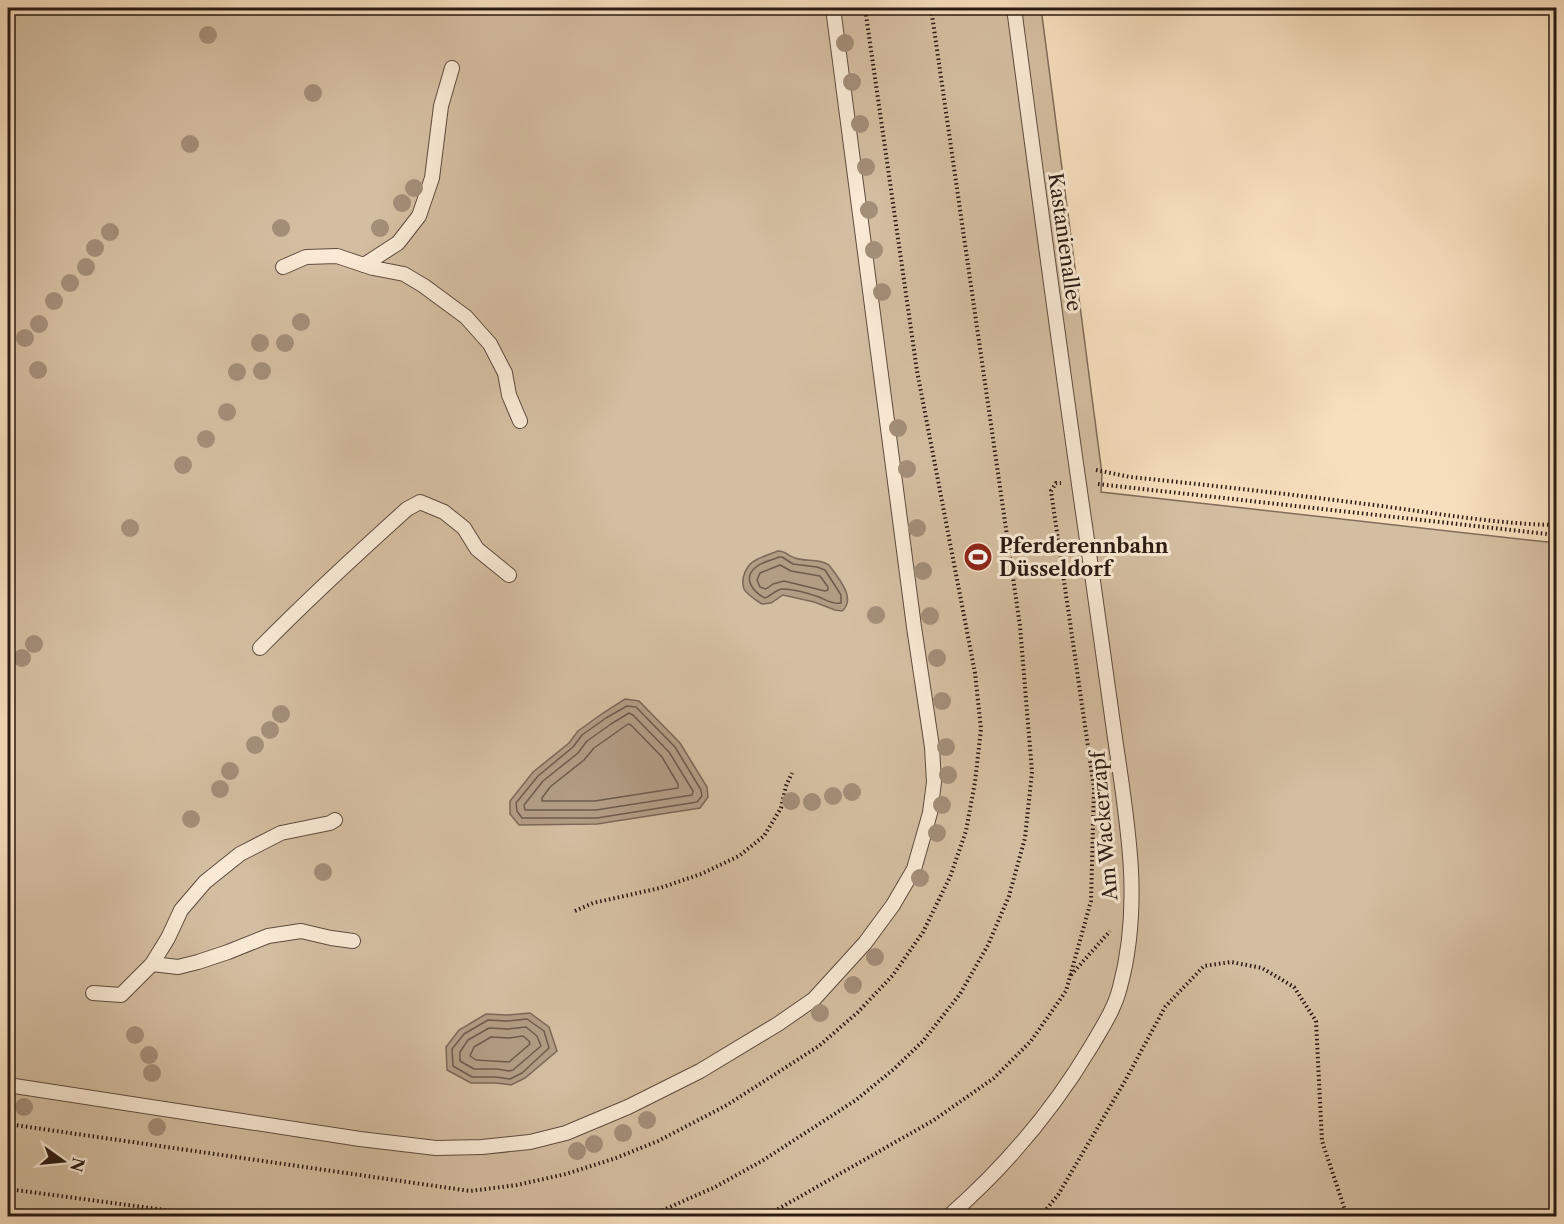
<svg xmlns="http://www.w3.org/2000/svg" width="1564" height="1224" viewBox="0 0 1564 1224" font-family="'Libre Caslon Text',serif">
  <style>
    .green { fill: #d4bea1; stroke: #806c5a; stroke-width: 1.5 }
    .water { fill: #b29c84; stroke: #7c6857; stroke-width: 1.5 }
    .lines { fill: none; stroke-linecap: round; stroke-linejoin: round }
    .shore { stroke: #6e5b4c; stroke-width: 1.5 }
    .lane-casing { stroke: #5e4b3e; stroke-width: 16 }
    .path { stroke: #2b1a13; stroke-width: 4; stroke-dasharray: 1.5 3; stroke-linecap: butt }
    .lane { stroke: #faead5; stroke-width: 14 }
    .tree { fill: #a38e78 }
    .labels { text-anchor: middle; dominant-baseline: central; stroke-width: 6; stroke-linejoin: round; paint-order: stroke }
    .street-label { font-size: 20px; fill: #2b1a13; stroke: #faead5 }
    .poi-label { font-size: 20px; font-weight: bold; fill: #2b1a13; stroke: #faead5; text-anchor: start }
  </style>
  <rect width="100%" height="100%" fill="#f7dfbe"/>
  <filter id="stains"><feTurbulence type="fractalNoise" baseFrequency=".00333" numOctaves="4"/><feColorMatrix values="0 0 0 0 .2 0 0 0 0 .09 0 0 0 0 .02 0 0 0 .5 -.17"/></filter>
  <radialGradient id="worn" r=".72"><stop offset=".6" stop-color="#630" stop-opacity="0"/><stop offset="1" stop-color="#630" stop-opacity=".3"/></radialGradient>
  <polygon class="green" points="8,8 1041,8 1102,474 1101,492 1556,543 1556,1216 57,1216 8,1209"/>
  <g class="water">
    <path d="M778,551C786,551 788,556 795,558C806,562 819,558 829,565C829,565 834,572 835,573C842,583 855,600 842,611L835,610L814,602L783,595L771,603L762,604C756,600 747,595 744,589C740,578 747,564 756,560C763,556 771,554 778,551Z"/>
    <polygon points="625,699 639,701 680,743 707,787 708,797 700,808 597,824 519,825 510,814 510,801 533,772 569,743 578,731 603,713"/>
    <polygon points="530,1013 549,1027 557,1051 525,1078 511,1085 496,1083 471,1083 447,1070 446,1047 459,1030 486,1014 507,1015"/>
  </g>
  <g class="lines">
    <g class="shore">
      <path d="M779,557H782L793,564L817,567L825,570L841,595V603C834,605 826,600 819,597C811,594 790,588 782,589C775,590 771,596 765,598C753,592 742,578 756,567C762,562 772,560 779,557Z"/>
      <polygon points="780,565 791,571 820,576 828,587 828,590 825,591 784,581 773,584 766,589 760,587 757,580 760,573"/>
      <polygon points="627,706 636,707 675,747 701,790 702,796 697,802 597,818 522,818 517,811 516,803 538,776 573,747 582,735 606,718"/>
      <polygon points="629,713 633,715 669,752 693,791 692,795 596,810 525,810 524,805 543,781 578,753 587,741 611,724"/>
      <polygon points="628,724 631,725 662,757 678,784 678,788 595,801 542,801 542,798 550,787 584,760 594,748"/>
      <polygon points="527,1019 544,1031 549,1048 522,1073 510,1079 496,1077 472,1077 453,1066 452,1049 464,1034 488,1020 507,1021"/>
      <polygon points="526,1027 537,1036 541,1046 513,1070 509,1071 497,1069 474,1069 460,1061 460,1052 468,1040 489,1028 508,1029"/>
      <polygon points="523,1036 529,1041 530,1044 509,1062 476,1060 470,1056 474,1047 491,1037 509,1038"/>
    </g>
    <g class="lane-casing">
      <g id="lane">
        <polyline points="364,265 398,243 419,216 432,178 441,106 452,68"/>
        <polyline points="283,267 306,257 337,256 373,268 404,274 424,286 466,317 490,344 505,373 509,395 520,421"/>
        <path d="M260,648C307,600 357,554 407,509L420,502L444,512L464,528L477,549L509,575"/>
        <polyline points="152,964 178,967 198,962 228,952 268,936 301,931 331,938 353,941"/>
        <polyline points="93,993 121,995 152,964 168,938 181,910 205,882 240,854 281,833 330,823 335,820"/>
        <polyline points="8,1085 360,1139 436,1148 482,1147 530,1142 566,1133 628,1107 700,1071 778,1024 814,999 865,943 893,905 914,869 930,813 934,782 932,747 914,627 833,8"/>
        <path d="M949,1216C1005,1167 1054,1109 1092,1045C1103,1026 1115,1008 1120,987C1142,906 1128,826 1116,745C1108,688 1100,631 1092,574C1064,385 1039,196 1014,8"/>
      </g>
    </g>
    <g class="path">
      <path d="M1096,470L1130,477C1209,485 1288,494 1366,504C1430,512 1493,524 1556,525"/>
      <polyline points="1098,484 1556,535"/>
      <polyline points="575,911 593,903 660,888 701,874 739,856 764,836 781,808 786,786 792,773"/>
      <polyline points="1071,975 1110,931"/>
      <polyline points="8,1124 470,1191 517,1185 566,1174 616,1158 658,1141 727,1105 819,1046 858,1012 893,975 923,932 950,877 966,831 975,782 981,729 975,673 917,371 865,8"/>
      <polyline points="8,1189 210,1216"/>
      <polyline points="645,1216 661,1211 715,1187 762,1161 856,1100 894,1069 923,1041 960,994 988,945 1009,896 1025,838 1032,772 1020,626 931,8"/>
      <polyline points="766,1216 934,1120 994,1078 1031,1041 1066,991 1091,901 1094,788 1051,491 1056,483 1061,483"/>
      <polyline points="1041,1216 1058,1195 1125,1081 1165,1007 1204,966 1231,962 1262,968 1294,987 1316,1021 1322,1141 1347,1216"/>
    </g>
    <use href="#lane" class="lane"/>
  </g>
  <g class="tree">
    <circle cx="208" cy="35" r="9"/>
    <circle cx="845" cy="43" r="9"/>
    <circle cx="852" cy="82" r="9"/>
    <circle cx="313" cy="93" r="9"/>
    <circle cx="860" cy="124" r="9"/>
    <circle cx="190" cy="144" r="9"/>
    <circle cx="866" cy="167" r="9"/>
    <circle cx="414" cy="188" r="9"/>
    <circle cx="402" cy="203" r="9"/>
    <circle cx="869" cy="210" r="9"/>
    <circle cx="281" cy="228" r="9"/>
    <circle cx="380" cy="228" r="9"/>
    <circle cx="110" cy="232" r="9"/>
    <circle cx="95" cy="248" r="9"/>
    <circle cx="874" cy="250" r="9"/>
    <circle cx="86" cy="267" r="9"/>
    <circle cx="70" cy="283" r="9"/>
    <circle cx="882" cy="292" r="9"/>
    <circle cx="54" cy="301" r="9"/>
    <circle cx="301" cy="322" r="9"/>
    <circle cx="39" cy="324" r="9"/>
    <circle cx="25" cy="338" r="9"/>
    <circle cx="260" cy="343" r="9"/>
    <circle cx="285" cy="343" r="9"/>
    <circle cx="38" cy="370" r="9"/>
    <circle cx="262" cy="371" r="9"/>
    <circle cx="237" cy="372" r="9"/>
    <circle cx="227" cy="412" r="9"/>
    <circle cx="898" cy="428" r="9"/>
    <circle cx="206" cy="439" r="9"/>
    <circle cx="183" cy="465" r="9"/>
    <circle cx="907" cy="469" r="9"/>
    <circle cx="130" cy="528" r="9"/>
    <circle cx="917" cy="528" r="9"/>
    <circle cx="923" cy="571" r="9"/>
    <circle cx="876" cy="615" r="9"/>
    <circle cx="930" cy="616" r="9"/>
    <circle cx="34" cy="644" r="9"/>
    <circle cx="22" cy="658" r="9"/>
    <circle cx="937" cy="658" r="9"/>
    <circle cx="942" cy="701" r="9"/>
    <circle cx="281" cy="714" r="9"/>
    <circle cx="270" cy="730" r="9"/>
    <circle cx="255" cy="745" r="9"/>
    <circle cx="946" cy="747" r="9"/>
    <circle cx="230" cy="771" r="9"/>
    <circle cx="948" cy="775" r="9"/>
    <circle cx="220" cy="789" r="9"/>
    <circle cx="852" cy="792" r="9"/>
    <circle cx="833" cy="796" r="9"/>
    <circle cx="791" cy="801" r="9"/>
    <circle cx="812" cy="802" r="9"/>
    <circle cx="942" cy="805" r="9"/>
    <circle cx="191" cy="819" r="9"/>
    <circle cx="937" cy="833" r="9"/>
    <circle cx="323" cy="872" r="9"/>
    <circle cx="920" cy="878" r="9"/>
    <circle cx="875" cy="957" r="9"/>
    <circle cx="853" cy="985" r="9"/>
    <circle cx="820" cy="1013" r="9"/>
    <circle cx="135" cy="1035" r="9"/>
    <circle cx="149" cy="1055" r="9"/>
    <circle cx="152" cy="1073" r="9"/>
    <circle cx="24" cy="1107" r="9"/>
    <circle cx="647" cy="1120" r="9"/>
    <circle cx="157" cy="1127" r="9"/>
    <circle cx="623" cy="1133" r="9"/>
    <circle cx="594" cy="1144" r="9"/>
    <circle cx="577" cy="1151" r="9"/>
  </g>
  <defs>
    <g id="stadium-disc" transform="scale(1.5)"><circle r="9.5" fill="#8f2418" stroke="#faead5"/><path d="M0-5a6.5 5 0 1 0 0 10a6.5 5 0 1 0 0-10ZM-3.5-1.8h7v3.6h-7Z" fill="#fff"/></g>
  </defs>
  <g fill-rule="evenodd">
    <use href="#stadium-disc" x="978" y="557"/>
  </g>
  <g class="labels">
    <g class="street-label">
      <text transform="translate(1065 242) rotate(82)">Kastanienallee</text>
      <text transform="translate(1104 826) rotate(-95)">Am Wackerzapf</text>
    </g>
    <g class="poi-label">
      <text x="999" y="546">Pferderennbahn<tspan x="999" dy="23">Düsseldorf</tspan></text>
    </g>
  </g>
  <rect width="1564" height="1224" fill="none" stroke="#f7dfbe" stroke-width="30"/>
  <rect x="9" y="9" width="1546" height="1206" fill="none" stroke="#2b1a13" stroke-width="3"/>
  <rect x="15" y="15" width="1534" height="1194" fill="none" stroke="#2b1a13" stroke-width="1.5"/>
  <g transform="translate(63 1161) rotate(105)" stroke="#faead5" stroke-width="4.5" paint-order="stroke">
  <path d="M0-4.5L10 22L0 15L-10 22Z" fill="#2b1a13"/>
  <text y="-9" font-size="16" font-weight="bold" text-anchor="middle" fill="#2b1a13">N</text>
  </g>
  <rect width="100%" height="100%" filter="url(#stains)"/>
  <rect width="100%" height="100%" fill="url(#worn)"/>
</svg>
